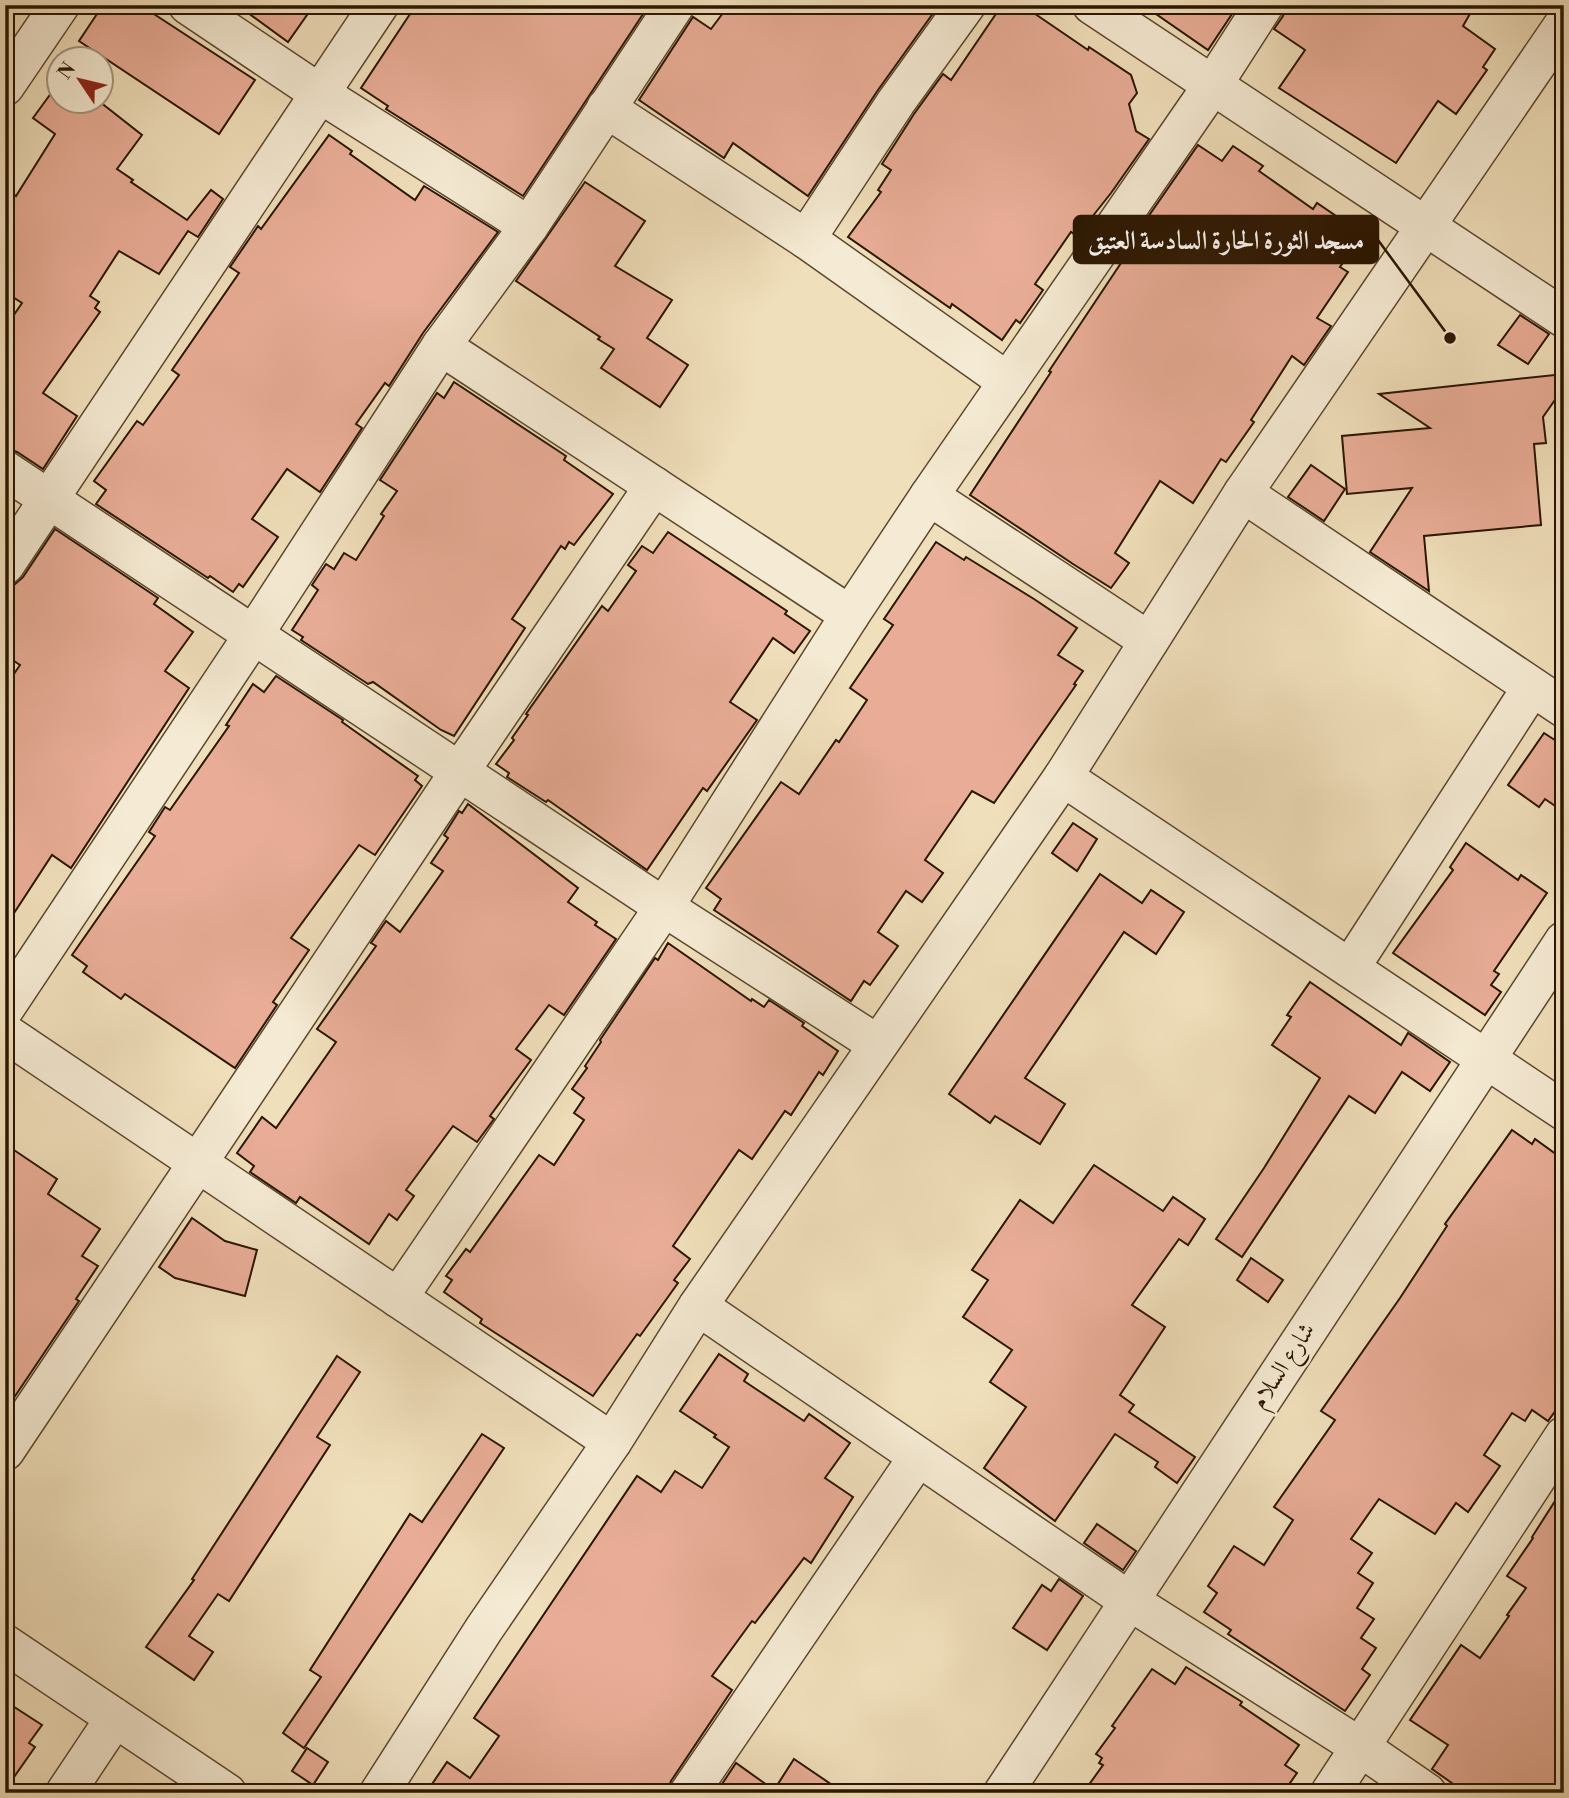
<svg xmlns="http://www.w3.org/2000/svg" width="1569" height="1798" viewBox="0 0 1569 1798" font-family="'Libre Bodoni',Amiri,serif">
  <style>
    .building { fill: #e9ad97; stroke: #2a1500; stroke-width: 2 }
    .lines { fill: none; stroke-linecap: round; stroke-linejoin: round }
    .minor-casing { stroke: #5c482f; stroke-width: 41 }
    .minor { stroke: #f5ead3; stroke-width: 38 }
    .labels { text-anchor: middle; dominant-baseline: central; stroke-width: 5; stroke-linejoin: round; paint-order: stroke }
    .street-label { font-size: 24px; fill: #2a1500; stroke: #f5ead3 }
    .leader { fill: none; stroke: #2a1500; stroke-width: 2.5 }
    .callout-dot { fill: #2a1500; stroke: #f5ead3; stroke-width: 2.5 }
    .callout { fill: #2a1500; stroke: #2a1500; stroke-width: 2.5 }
    .callout-label { font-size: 26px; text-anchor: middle; font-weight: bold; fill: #fff }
  </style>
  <rect width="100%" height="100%" fill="#f0dfbb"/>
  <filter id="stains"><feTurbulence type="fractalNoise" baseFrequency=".00286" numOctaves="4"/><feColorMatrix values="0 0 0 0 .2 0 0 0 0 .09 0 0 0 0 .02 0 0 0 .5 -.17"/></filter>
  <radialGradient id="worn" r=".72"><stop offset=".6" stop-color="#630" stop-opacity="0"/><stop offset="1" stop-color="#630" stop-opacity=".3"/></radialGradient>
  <g class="building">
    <polygon points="103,5 140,5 255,80 219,134 79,41"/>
    <polygon points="237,5 314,5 288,42"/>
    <polygon points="416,5 649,5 523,196 386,109 388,106 361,88"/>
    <polygon points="729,5 939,5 878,90 808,196 733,143 724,158 639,100 693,17 711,29"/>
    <polygon points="1002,5 1022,5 1088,50 1089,47 1131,75 1137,93 1129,104 1136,131 1149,139 1111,193 1077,236 1071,232 1035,284 1043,290 1020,323 1016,320 1002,340 952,304 950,308 848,237 881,192 878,190 891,170 882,164 914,114 943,74 951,80"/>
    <polygon points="1143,5 1238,5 1208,50"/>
    <polygon points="1286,5 1475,5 1463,26 1495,49 1483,67 1487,70 1456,114 1438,101 1396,163 1279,88 1305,50 1274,29 1283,16"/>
    <polygon points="60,81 60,102 100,102 142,135 117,169 133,180 131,182 187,220 211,190 223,199 198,237 188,231 159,274 119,251 90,296 99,302 95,308 100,312 43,393 77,416 43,469 17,452 5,448 5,328 22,303 5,292 5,188 16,196 55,134 33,118"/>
    <polygon points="329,135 352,151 350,154 415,200 424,186 498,232 423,333 389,386 385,383 356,424 362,428 320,492 287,469 252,519 278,537 243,587 239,584 233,592 210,576 208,578 96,504 106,490 94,481 137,421 143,425 179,375 172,370 239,273 230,267 258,226 261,229"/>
    <polygon points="1198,145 1222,161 1233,146 1263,166 1259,171 1313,209 1317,203 1339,218 1337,221 1361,237 1340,267 1348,272 1317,318 1331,326 1304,365 1292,356 1251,420 1254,422 1226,462 1221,459 1193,503 1160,481 1115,553 1129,563 1111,588 1073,564 970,495 1051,372 1049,371 1151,218 1148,217"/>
    <polygon points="585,182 645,221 615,266 672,300 647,338 688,365 660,407 601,368 614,349 598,339 600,337 516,281"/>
    <polygon points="1520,315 1549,334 1528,364 1498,345"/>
    <polygon points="1564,374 1564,387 1543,417 1546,443 1534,444 1541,525 1424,536 1429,591 1370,552 1412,488 1347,494 1342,436 1430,428 1379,394"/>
    <polygon points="454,382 566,456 564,460 613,494 574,545 569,542 565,549 561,546 512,619 525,628 454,736 441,730 373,682 368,684 301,640 303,637 292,630 318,590 312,585 326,564 334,569 344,553 356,560 384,516 381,514 397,491 380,480 437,393 444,398"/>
    <polygon points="1311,465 1345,489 1324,521 1288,497"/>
    <polygon points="55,529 158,598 154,604 193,632 165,671 189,688 71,868 52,855 5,927 5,687 20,665 5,655 5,587 15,584 23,577"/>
    <polygon points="668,532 787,611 785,614 810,631 794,653 773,638 730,702 757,720 707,791 703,788 647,870 548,800 546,802 507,777 509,773 496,764 514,740 512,738 528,715 526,714 602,606 608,611 636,571 628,565 642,546 653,553"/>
    <polygon points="936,542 964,560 966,557 1034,599 1077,628 1058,655 1083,671 1074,684 1076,685 994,803 972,791 925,860 943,873 922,902 906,891 878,932 898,946 870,985 864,981 851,1001 714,910 721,899 706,888 781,782 799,794 836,740 839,742 867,700 850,688 893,625 884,619"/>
    <polygon points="276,676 343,720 342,722 418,776 415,780 422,786 375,855 359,845 291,938 309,950 273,1002 277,1005 235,1068 125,994 121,999 83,972 87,966 72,955 155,836 149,832 165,807 170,810 229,726 226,725 253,684 264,692"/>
    <polygon points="1544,733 1564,746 1564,812 1545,799 1539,807 1508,785"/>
    <polygon points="468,804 578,888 568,902 597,922 595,925 616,939 564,1015 549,1005 516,1049 531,1060 490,1116 494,1119 477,1142 453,1126 406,1190 414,1196 397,1220 389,1214 369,1244 300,1197 296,1203 250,1172 254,1166 237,1153 262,1117 276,1128 336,1042 317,1029 376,946 371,943 386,921 400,932 443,871 431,863 448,838 444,835 459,811 462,813"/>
    <polygon points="1073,823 1097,839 1077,871 1052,853"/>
    <polygon points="1466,843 1518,880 1521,875 1547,893 1494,971 1499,974 1491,985 1501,992 1485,1015 1393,953 1453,870 1450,867"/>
    <polygon points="1100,874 1142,903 1151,890 1184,912 1156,954 1124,932 1025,1078 1065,1104 1040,1144 995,1116 990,1123 949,1094"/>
    <polygon points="668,943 751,1001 752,999 764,1007 769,1000 804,1023 802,1026 838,1051 823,1075 819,1072 791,1115 785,1111 752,1159 739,1150 673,1246 690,1259 674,1280 678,1283 640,1336 637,1334 593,1396 480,1323 482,1319 444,1292 452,1280 446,1276 466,1249 470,1252 539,1155 554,1165 584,1120 574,1113 584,1098 572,1089 587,1068 585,1066 601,1042 600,1040 655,958 658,960"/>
    <polygon points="1310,982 1401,1045 1408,1033 1450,1062 1430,1091 1402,1072 1375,1113 1349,1096 1242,1257 1216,1239 1264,1168 1320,1078 1272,1045 1291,1017 1287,1015"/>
    <polygon points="1512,1130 1532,1144 1535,1139 1564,1160 1564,1399 1548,1421 1532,1410 1525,1421 1512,1413 1484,1455 1500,1466 1468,1512 1456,1503 1435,1534 1379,1499 1351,1539 1372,1553 1358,1573 1373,1583 1357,1608 1374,1619 1361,1638 1376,1648 1362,1669 1370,1675 1345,1711 1228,1634 1231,1630 1204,1612 1217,1593 1208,1586 1234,1546 1264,1565 1293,1520 1274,1507 1335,1420 1321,1411 1400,1298 1447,1226 1445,1224"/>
    <polygon points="5,1144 57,1179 48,1194 100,1229 82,1256 98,1266 76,1299 79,1301 5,1411"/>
    <polygon points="1094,1165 1163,1211 1173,1197 1205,1219 1188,1245 1179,1239 1132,1305 1165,1327 1120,1395 1134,1405 1129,1412 1195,1457 1177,1483 1155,1467 1158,1462 1115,1434 1055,1521 984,1468 1026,1407 990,1382 1012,1350 963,1317 988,1280 972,1270 1020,1200 1053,1223"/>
    <polygon points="192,1218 225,1241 257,1250 245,1296 175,1278 159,1267"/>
    <polygon points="1251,1258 1283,1280 1268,1302 1237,1280"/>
    <polygon points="719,1354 748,1374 744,1381 804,1421 809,1414 850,1443 825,1478 853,1497 811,1563 804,1558 755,1623 752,1621 712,1676 732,1690 671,1781 667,1793 426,1793 447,1762 470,1778 499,1736 474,1718 637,1476 661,1492 675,1471 702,1488 729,1447 714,1437 716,1435 680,1411"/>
    <polygon points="337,1356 360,1372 317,1437 330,1445 229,1601 218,1594 189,1636 213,1652 194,1680 146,1647 194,1580 192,1579"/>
    <polygon points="482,1434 504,1448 304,1748 283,1733 321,1677 310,1670 410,1514 422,1522"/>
    <polygon points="1564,1487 1564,1793 1466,1793 1432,1769 1448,1745 1410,1720 1461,1645 1480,1658 1509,1616 1507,1615 1526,1588 1507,1576 1533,1538 1532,1537"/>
    <polygon points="1097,1524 1136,1551 1123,1570 1084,1543"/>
    <polygon points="1059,1579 1083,1596 1047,1650 1013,1628 1042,1585 1051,1591"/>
    <polygon points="1186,1667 1242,1702 1240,1705 1299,1745 1285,1765 1297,1773 1283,1793 1083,1793 1103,1765 1099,1763 1102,1758 1096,1754 1115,1728 1112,1726 1152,1669 1175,1684"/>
    <polygon points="5,1701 42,1725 29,1743 35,1747 5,1790"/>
    <polygon points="307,1748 328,1762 313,1785 292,1771"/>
    <polygon points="794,1759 844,1793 716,1793 736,1763 774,1790"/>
  </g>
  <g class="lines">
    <g class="minor-casing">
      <g id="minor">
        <polyline points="188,5 319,93 529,226"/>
        <polyline points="1092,5 1564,318"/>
        <polyline points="5,86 60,5"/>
        <polyline points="606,108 806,239 1008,382"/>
        <polyline points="806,239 896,102 966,5"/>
        <polyline points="441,346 850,615"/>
        <polyline points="5,470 664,907 877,1044"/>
        <polyline points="1243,493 1564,708"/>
        <polyline points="929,496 1149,641"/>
        <polyline points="5,565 379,5"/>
        <polyline points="1063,777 1564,1111"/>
        <polyline points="1350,968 1532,687"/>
        <polyline points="5,1008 254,634 441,346 529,226 675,5"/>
        <polyline points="5,1033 612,1442"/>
        <polyline points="398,1298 664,907 850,615 929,496 1212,86 1264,5"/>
        <polyline points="698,1306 1128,1600 1360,1747 1427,1793"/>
        <polyline points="5,1451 460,771 654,486"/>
        <polyline points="5,1644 227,1793"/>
        <polyline points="65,1793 115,1718"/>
        <polyline points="379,1793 484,1629 612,1442 698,1306 1063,777 1243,493 1564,24"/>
        <polyline points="689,1793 918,1457"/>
        <polyline points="1003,1793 1564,941"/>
        <polyline points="1330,1793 1564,1436"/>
      </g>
    </g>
    <use href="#minor" class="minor"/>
  </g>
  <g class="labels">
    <g class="street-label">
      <text transform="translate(1283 1366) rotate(-57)">شارع السلام</text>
    </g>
  </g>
  <path class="leader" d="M1450 338L1378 240"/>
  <circle class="callout-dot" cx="1450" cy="338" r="7"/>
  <rect class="callout" x="1074" y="216" width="304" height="47" rx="7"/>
  <g class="callout-label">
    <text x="1226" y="249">مسجد الثورة الحارة السادسة العتيق</text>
  </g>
  <rect width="1569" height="1798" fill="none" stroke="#f0dfbb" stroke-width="28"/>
  <rect x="7" y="7" width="1555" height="1784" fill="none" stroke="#2a1500" stroke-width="3.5"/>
  <rect x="14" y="14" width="1541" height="1770" fill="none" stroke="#2a1500" stroke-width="2"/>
  <g transform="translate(80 80) rotate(305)"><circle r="33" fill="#f5ead3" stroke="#a4957f" stroke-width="2"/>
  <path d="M0-5L12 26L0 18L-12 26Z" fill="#8f2418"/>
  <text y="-10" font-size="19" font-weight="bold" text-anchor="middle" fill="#2a1500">N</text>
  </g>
  <rect width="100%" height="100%" filter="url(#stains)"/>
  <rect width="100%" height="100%" fill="url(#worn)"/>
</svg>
